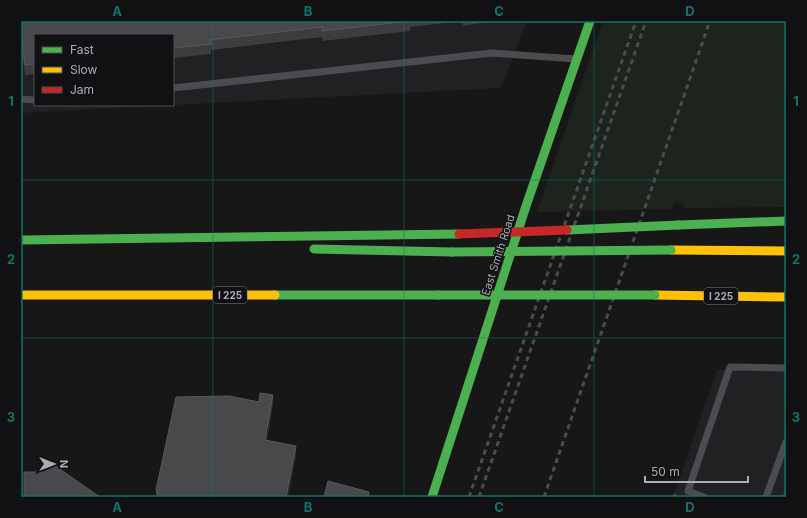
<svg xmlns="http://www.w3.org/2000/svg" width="807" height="518" viewBox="0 0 807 518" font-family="Inter,sans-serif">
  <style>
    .built { fill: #212123; fill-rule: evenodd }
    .green { fill: #1d241e }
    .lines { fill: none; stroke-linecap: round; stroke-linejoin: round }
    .lane { stroke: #4b4c50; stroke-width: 7 }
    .fast { stroke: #4caf50; stroke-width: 9 }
    .slow { stroke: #ffc107; stroke-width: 9 }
    .rail { stroke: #4b4c4f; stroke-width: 3; stroke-dasharray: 5 4; stroke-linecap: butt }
    .fast-bridge { stroke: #4caf50; stroke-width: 9 }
    .jam-bridge { stroke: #c62828; stroke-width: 9 }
    .wall { fill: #3d3d3f }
    .shaded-wall { fill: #29292a }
    .building { fill: #49494c; stroke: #58595d }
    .grid { fill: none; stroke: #0f766e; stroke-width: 1; stroke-opacity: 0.55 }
    .labels { text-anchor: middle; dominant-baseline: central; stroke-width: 3; stroke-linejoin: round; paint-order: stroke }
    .shield { fill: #111113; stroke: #7b7e86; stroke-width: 1 }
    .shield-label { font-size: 10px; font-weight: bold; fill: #a8adb8 }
    .street-label { font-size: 11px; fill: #a8adb8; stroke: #111113 }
    .neatline { fill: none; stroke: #0f766e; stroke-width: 1.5 }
    .grid-label { font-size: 13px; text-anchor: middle; font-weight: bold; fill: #0f766e }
  </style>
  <rect width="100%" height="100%" fill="#171717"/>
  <g class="built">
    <path d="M21,21H527L501,88L21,113ZM35,35H173V105H35Z"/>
    <polygon points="786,367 786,497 673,497 717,370"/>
  </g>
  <polygon class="green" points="603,21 786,21 786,207 683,208 684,204 674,203 672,209 537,212"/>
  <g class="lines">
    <g class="lane">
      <polyline points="173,88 492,53 576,59"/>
      <polyline points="21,99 35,100"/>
      <polyline points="704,497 688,491 730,367 786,368"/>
      <polyline points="766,497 786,442"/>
    </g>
    <g class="fast">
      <polyline points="679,225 786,221"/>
      <polyline points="21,240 459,234"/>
      <polyline points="314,249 452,252"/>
      <polyline points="275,295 438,295"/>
      <polyline points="432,497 526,206 590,21"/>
    </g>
    <g class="slow">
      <polyline points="671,250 786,251"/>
      <polyline points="21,295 275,295"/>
      <polyline points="655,295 786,297"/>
    </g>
    <g class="rail">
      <polyline points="469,497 636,21"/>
      <polyline points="479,497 646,21"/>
      <polyline points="544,497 710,21"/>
      <polyline points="674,497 675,494"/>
    </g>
    <g class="fast-bridge">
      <polyline points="567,230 679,225"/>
      <polyline points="452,252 671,250"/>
      <polyline points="438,295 655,295"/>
    </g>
    <polyline class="jam-bridge" points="459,234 567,230"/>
  </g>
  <g class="wall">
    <polygon points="21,21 494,21 463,26 463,21 410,27 410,31 322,41 322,37 211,50 211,54 173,58 173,35 35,35 35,74 25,75 21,42"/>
    <polygon points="273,405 267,440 296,455 288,497 156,497 156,490"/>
  </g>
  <g class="shaded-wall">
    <polygon points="273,395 273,405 265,450 265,440"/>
    <polygon points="296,446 296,455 288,497 286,497"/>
  </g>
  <g class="building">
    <polygon points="21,21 410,21 322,31 322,27 210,40 211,44 173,48 173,35 35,35 35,64 25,65 21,32"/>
    <polygon points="260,393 273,395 265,440 296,446 286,497 159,497 156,490 176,397 229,396 259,402"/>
    <polygon points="51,463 100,497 24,497 24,472 45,472"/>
    <polygon points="328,481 369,492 368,497 324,497"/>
    <polygon points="786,490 786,497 783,497"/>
  </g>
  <path class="grid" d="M213,21V497M404,21V497M594,21V497M21,180H786M21,338H786"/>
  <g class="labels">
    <g class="shield">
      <rect x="213" y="287" width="34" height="16" rx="3"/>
      <rect x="704" y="288" width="34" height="16" rx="3"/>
    </g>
    <g class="shield-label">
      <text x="230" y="295">I 225</text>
      <text x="721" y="296">I 225</text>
    </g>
    <g class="street-label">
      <text transform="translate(498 255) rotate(-72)">East Smith Road</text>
    </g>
  </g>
  <rect width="807" height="518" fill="none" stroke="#111113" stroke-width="44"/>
  <rect x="34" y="34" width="140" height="72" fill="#111113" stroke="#4d4f55"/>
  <rect x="42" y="47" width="20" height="6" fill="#4caf50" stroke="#4d4f55"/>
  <text x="70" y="54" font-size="12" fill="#a8adb8">Fast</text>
  <rect x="42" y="67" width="20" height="6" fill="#ffc107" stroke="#4d4f55"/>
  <text x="70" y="74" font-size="12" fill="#a8adb8">Slow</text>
  <rect x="42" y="87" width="20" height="6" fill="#c62828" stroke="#4d4f55"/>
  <text x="70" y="94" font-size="12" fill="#a8adb8">Jam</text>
  <g transform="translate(54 464) rotate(90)" stroke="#111113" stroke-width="3" paint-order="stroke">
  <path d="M0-3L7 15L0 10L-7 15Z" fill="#a8adb8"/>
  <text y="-6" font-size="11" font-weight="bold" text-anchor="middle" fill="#a8adb8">N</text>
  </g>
  <path d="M645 476v6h103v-6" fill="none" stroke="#a8adb8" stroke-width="2"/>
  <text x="651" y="476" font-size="12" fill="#a8adb8" stroke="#111113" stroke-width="3" paint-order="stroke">50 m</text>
  <rect x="22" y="22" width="763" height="474" class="neatline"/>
  <g class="grid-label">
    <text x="117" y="16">A</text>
    <text x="308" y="16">B</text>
    <text x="499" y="16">C</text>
    <text x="690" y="16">D</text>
    <text x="11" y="106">1</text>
    <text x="796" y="106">1</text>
    <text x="11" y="264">2</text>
    <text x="796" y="264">2</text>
    <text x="11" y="422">3</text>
    <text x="796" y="422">3</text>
    <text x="117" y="512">A</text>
    <text x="308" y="512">B</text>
    <text x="499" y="512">C</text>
    <text x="690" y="512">D</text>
  </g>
</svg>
